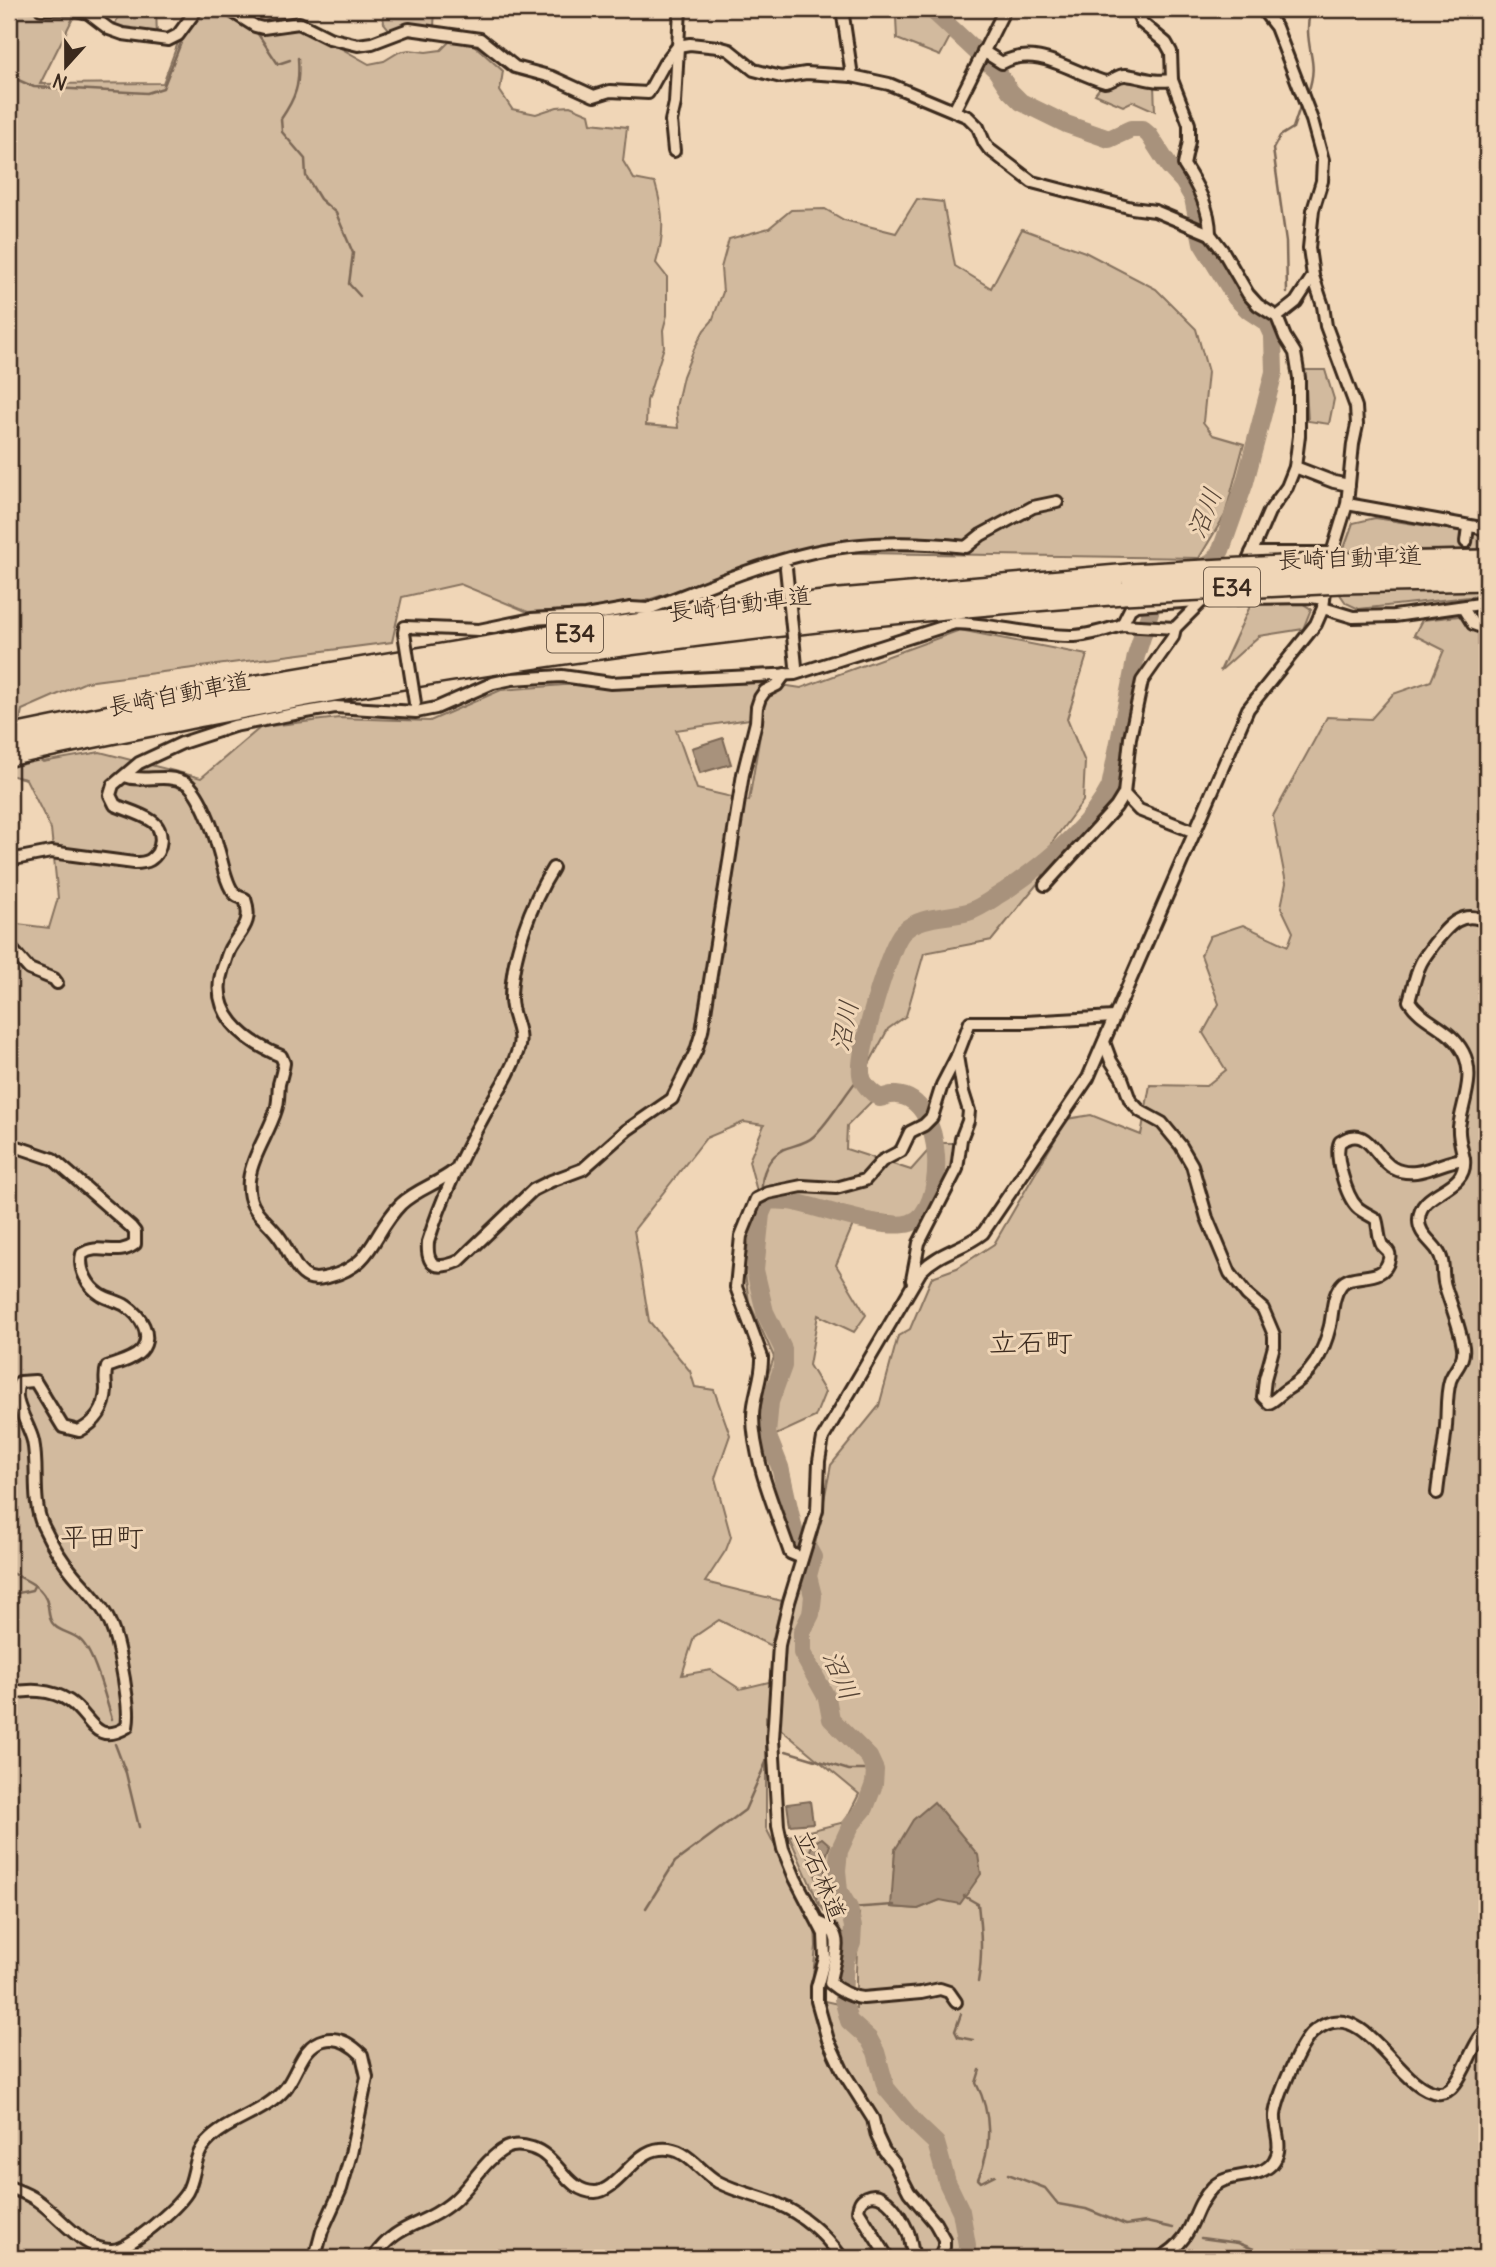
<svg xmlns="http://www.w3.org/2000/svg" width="1496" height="2267" viewBox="0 0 1496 2267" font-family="Delius,'Klee One',sans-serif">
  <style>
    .green { fill: #d2ba9e; stroke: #86725e; stroke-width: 2; fill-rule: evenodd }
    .water { fill: #a8927b; stroke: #7c6856; stroke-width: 2 }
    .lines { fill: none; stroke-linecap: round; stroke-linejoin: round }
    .stream { stroke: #7c6856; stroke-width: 2.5 }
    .river { stroke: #a8927b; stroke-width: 18 }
    .street-tunnel { stroke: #ccb498; stroke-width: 10; stroke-dasharray: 10 5; stroke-linecap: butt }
    .street-casing { stroke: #3b2a1e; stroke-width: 16 }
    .highway-casing { stroke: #3b2a1e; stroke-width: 26 }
    .street { stroke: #f0d6b7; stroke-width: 10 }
    .highway { stroke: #f0d6b7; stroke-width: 21 }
    .street-bridge-casing { stroke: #3b2a1e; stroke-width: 16; stroke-linecap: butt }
    .highway-bridge-casing { stroke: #3b2a1e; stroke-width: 26; stroke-linecap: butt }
    .street-bridge { stroke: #f0d6b7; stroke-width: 10 }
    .highway-bridge { stroke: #f0d6b7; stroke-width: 21 }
    .labels { text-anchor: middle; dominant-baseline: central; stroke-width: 6; stroke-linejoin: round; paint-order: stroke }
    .shield { fill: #f0d6b7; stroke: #715e4c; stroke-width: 2 }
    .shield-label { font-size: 23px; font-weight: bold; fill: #3b2a1e }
    .street-label { font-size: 24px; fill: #3b2a1e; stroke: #f0d6b7 }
    .water-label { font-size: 26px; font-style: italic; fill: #564435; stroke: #f0d6b7 }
    .quarter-label { font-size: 28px; fill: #3b2a1e; stroke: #f0d6b7 }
  </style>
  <rect width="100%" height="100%" fill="#f0d6b7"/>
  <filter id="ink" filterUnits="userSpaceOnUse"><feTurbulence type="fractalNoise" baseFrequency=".0143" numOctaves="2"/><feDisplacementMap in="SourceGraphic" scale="14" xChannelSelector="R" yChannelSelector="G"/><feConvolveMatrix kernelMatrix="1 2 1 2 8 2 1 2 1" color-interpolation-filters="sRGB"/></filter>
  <g filter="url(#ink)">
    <g class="green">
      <path d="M9,9L74,16L40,84L163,83L179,40L205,9H219L258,33L294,27L335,45L369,64L384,61L399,52L409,50L426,52L441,50L450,41L474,45L503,71L500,91L512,109L536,114L557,107L570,106L589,114L591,123L627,127L623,161L634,179L655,183C664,213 665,233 656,263L667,277V315L663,330L664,347L647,401L646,425L678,428L676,407L683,376L694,349L704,330L712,321L723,292L721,268L729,239L769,228L791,210L825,209L844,220L896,233L917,199L943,202L955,266L991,288L1022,229L1085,252L1156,289L1196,329L1208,372L1203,422L1213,435L1244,444L1225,515L1199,558L797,552L623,608L528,612L460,584L402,597L392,642L86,682L22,710L15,744L43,762L100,752L201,778L261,727L339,718L430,721L501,690L564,685L768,683L801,688L960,630L1087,655L1067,719L1085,762L1083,801L1053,841L1042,878L992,940L924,953L906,1016L888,1029L868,1066L873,1100L847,1126L846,1149L911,1170L935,1143H956L946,1185L928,1220L858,1213L836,1265L866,1315L854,1332L818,1315L809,1365L825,1392L815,1417L763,1441L761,1395L774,1357L749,1302L744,1267L759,1199L749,1161L764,1125L744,1122L706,1138L634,1230L649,1321L690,1371L695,1387L714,1390L730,1435L715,1478L731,1537L726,1550L705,1582L782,1601L771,1646L719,1620L694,1637L682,1675L711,1670L740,1689L769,1682L815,1545L831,1465L879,1406L898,1336L910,1329L932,1277L957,1268L994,1244L1067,1119L1091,1115L1141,1135L1150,1085L1206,1086L1226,1070L1203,1033L1219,1004L1201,955L1210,936L1243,925L1288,946L1293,932L1281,907L1286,883L1273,816L1327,717L1371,719L1393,694L1431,681L1444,650L1414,635L1422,620L1487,613V2258H9V923L49,928L58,898L51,829L26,779L9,775ZM763,717L749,801L697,789L676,730ZM766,1717L859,1794L845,1822L789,1836L819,1904L843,1935L859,1915L856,1970V2008L811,1998L816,1946L815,1925L766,1828ZM895,1850L940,1900L918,1909L892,1907Z"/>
      <polygon points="123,9 156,9 157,36 113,27"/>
      <polygon points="382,9 435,9 434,27 392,33 384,23"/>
      <polygon points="919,9 922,9 950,37 940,56 897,39 896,17"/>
      <polygon points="1124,78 1154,85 1155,111 1133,101 1123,106 1095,94 1101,86 1111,87"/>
      <polygon points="1305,370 1325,370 1334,399 1329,424 1308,421"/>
      <polygon points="1375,518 1487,535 1487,549 1343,551 1353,523"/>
      <polygon points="1487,589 1487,595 1359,609 1346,603 1337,590"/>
      <polygon points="1300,602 1311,609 1303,629 1259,636 1220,671 1251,604"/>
    </g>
    <g class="water">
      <polygon points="723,738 731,764 700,773 692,748"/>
      <polygon points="810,1801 813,1823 790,1825 787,1804"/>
      <polygon points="934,1802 978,1855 981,1874 960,1904 940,1900 918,1909 891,1907 895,1850 913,1820"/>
      <polygon points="822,1838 830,1845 824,1862 826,1885 819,1885 808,1855 813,1843"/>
    </g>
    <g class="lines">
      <g class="stream">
        <polyline points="256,31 278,64 290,60"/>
        <polyline points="9,34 10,53 16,79 34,87 147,93 163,88 184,35"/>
        <path d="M298,58C300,85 296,97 281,119L282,132L305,159L306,176L320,199L336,213L353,253L349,284L360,296"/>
        <path d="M1308,93C1318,63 1309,58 1308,31C1308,24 1309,16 1310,9"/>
        <polyline points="1287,293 1286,242 1273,149 1280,136 1293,128 1300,107"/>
        <path d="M762,1190C761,1174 768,1157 784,1149C794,1145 806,1144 814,1136C832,1118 844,1095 861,1075"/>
        <path d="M9,1572C25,1579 45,1587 48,1606C49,1613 49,1621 55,1626C61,1632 72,1633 79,1639C94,1650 106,1700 112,1719"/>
        <polyline points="9,1595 32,1590 34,1586"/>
        <polyline points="115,1744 126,1773 139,1827"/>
        <polyline points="786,1751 849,1770 875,1770"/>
        <path d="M964,1896L978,1904C981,1931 983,1955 978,1982"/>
        <polyline points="646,1908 675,1862 745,1810 767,1760"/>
        <polyline points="849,1908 894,1905"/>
        <polyline points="961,2014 955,2031 958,2037 973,2040"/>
        <path d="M980,2070L976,2083C992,2113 992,2149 978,2179L981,2182L995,2175"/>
        <polyline points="1008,2174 1045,2188 1058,2204 1086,2209 1126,2225 1146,2222 1173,2228"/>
        <polyline points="1201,2238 1238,2243 1277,2258"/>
      </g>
      <g class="river">
        <polyline points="931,9 996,70 1010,91 1021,102 1066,124 1109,139 1131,129 1142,129 1149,135 1169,166 1183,181 1193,198 1202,243 1236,298 1248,310 1266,322 1273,337 1274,372 1245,482 1221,550 1213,562 1193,573"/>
        <path d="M966,2258L967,2245L961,2211L947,2182L936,2143L916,2124L886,2088L876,2052L869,2039L849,2021L843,1999L845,1961L852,1943L853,1927L849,1908L839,1891L837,1870L839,1851L851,1825L865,1808L874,1784L875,1770L869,1757L831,1719L827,1698L802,1653V1632L811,1614L813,1596L808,1576L813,1557L809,1550L796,1539L780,1467L767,1434L770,1402L783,1366V1349L765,1312L755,1270L761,1214L767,1200C776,1201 785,1200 794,1202C822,1208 885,1231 910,1223C947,1213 947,1098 896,1095C891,1094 885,1097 880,1098C872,1093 862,1084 861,1074C858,1053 889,946 903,932C920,915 947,918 968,912C981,908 993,898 1005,891C1043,865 1089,829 1110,787L1136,656L1155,596L1163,590"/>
      </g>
      <polyline class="street-tunnel" points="1466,542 1467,594"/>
      <g class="street-casing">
        <g id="street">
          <polyline points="41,9 73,9 88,13 109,29 123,34 168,40 178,35 197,9"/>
          <polyline points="228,9 255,26 263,28 299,23 329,38 358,45 372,43 409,29 480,39 515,67 552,77 594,96 610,91 648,93 664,64 678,46 690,44 718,47 729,50 754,70 781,77 806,73 852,76 889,84 968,117 978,127 984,142 989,149 1032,182 1132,208 1155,211 1210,234 1223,251 1248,294 1258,305 1277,317 1285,337 1295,353 1299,378 1299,436 1295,467 1287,487 1269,512 1247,563 1247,571"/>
          <polyline points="842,9 852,76"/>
          <path d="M1136,9L1142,23L1166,43L1171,52L1172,80L1189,124V141L1184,165C1197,185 1210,208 1210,234"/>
          <polyline points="1262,9 1276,27 1312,120 1323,160 1322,181 1313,210 1309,248 1313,276 1323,306 1326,326 1356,407 1357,425 1353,444 1347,504 1328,566"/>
          <path d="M983,51L1002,63C1037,44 1070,72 1105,82C1113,82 1117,74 1126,75C1144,77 1151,83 1172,80"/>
          <polyline points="954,111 1005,9"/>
          <polyline points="674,151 671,121 675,103 680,9"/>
          <polyline points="1277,317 1296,302 1313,276"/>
          <polyline points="1295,467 1334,482 1349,485"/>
          <polyline points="1347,504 1487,529"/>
          <polyline points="1466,542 1468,527"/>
          <polyline points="1251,553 1330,553"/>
          <polyline points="1323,608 1353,617 1394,616 1487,603"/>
          <polyline points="1463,608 1473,624 1487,629"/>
          <polyline points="1122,625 1175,628"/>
          <path d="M404,633L405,627L479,630L532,619L585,616L631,608L648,609C698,590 749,568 801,555C855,541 911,541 966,547L981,535L1033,507L1057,502"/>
          <path d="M125,776C143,783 165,773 184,782C199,788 214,832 218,848C222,860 226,886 235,894C237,897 241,897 245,899C253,922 242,929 231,947C227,953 226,961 223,968C208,1012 244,1041 281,1056L284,1063C283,1070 281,1077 279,1084C278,1092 279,1102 276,1110C269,1133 252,1156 249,1180C246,1212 266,1217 280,1238C288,1249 293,1266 303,1274C311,1281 319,1279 328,1277C375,1265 371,1234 401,1204C417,1189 438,1184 455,1170"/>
          <polyline points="1195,832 1139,810 1124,794 1130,738 1142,681 1173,637 1175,628 1202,601"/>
          <path d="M9,860L51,852L134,863C140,863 145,863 150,860C163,852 165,830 152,821C142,814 127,810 115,805L110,795L113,785L139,763L182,743L234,726L289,715L335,707L416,712L436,708L493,683L512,679L562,676L611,683L795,674L955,623C995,624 1034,637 1074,636C1091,635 1106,630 1122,625L1130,609L1136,605L1245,598L1311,597L1324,599"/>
          <path d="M553,868C531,903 511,957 511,999C511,1017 524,1032 518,1050C511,1073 498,1091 486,1112C463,1153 442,1197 428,1242C426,1268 438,1270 459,1261L533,1190L551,1181L583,1169L627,1130L672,1099L696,1051L702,1031L743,774L756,722L757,707L760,698L765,691L777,685L785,674"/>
          <polyline points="1045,885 1116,807 1124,794"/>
          <polyline points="9,946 29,969 54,979 57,983"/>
          <path d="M1104,1042L1111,1061L1122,1078L1130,1100L1140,1111L1162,1123L1181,1146L1192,1165L1207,1218L1230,1273L1247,1295L1263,1309L1274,1335V1346L1265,1379L1263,1397L1269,1403C1276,1400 1280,1394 1286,1390C1311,1375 1323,1355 1330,1326C1333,1312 1332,1297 1341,1285C1352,1270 1384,1285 1389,1259C1391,1251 1386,1250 1382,1245C1378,1238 1379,1228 1376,1219C1370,1215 1362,1212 1357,1207C1346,1196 1334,1155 1340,1142C1368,1123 1374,1158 1393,1168C1417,1181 1440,1161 1464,1159C1468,1192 1420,1189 1419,1219C1418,1233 1430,1240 1437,1250C1446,1262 1441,1274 1445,1286C1451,1306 1460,1326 1463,1347C1465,1362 1454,1369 1450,1381C1445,1398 1448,1417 1445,1435C1443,1454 1439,1473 1437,1493"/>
          <path d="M9,1144L53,1159L131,1227L135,1232V1244C116,1258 100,1242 82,1254C78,1269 88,1287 101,1295C109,1300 119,1301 126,1306C140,1315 154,1335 141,1351C133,1360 117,1363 107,1367C104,1375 106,1381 106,1390C105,1410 96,1422 79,1431L63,1427L35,1381L20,1382C9,1399 29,1423 33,1441C39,1469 31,1499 43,1526C51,1543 62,1561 74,1575C85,1588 96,1598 105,1613C116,1631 120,1658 124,1679C126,1695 130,1711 127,1727C94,1747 91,1715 69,1701C51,1689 28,1689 9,1694"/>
          <path d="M1464,1159C1462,1149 1458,1137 1459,1127C1462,1103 1476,1076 1463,1052C1449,1026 1423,1023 1409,1001C1413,988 1415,975 1421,963C1424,957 1429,951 1433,945C1448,926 1462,908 1487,922"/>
          <polyline points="912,1280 919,1243 957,1169 961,1139 968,1121 969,1111 963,1092 957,1056"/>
          <path d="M802,1558L790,1553C776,1511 753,1460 753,1416C753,1396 763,1377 762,1357L736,1287L741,1236L756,1199L768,1193L802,1186L836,1188L865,1180L882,1161L901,1151L910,1132L924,1125L932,1117L942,1085L957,1056L970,1022H1026L1114,1017"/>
          <path d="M820,1923C849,1933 832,1961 830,1983C839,1991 852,1997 863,1998L921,1993L940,1989L949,1992L956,2002"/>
          <path d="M9,2187C19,2191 29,2194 38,2201C60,2216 84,2251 112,2250C130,2249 177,2208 187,2192C196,2176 193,2157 206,2143C228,2119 264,2114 285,2089C298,2073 302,2045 324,2040C339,2036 352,2045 362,2055L367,2077L351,2154L341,2189L322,2231L317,2250L318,2258"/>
          <path d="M373,2258C398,2222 420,2228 450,2204C470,2189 483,2160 506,2148C514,2144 523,2145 532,2148C558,2156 566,2192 595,2192C618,2191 634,2151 660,2149C687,2146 698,2171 718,2182C737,2192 759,2196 778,2204C804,2215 826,2236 842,2258"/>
          <path d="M888,2258L858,2210C859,2204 860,2200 866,2197C885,2187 902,2219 908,2232C912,2241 910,2251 916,2258"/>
          <path d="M939,2258L944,2247V2239L935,2223L909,2192L894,2163L884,2151L877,2136L873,2119L842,2070L828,2040L817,2001V1987L825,1958L824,1934L795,1878L783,1849L778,1826L773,1739L779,1645L789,1602L817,1510L819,1461L823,1438L921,1271C939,1252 963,1249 983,1233L1088,1078L1248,709L1316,624L1323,608L1326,582"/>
          <path d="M1160,2258C1199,2236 1188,2212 1213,2187C1229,2171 1261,2181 1274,2161C1284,2146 1274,2131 1275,2115C1277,2098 1300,2044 1312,2033C1315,2030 1322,2026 1326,2024C1369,2006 1399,2089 1438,2093C1461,2096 1469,2044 1487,2030"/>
        </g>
      </g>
      <g class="highway-casing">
        <g id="highway">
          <polyline points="1338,564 1487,561"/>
          <polyline points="1341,582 1487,579"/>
          <polyline points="9,737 252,687 579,632 840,600 1130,575"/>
          <path d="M9,755C75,739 142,727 208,714C510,653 815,616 1123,593"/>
        </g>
      </g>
      <use href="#street" class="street"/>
      <use href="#highway" class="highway"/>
      <g class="street-bridge-casing">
        <g id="street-bridge">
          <polyline points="786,568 796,666"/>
          <polyline points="404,633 415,703"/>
        </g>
      </g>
      <g class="highway-bridge-casing">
        <g id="highway-bridge">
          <polyline points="1130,575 1338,564"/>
          <polyline points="1123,593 1341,582"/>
        </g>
      </g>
      <use href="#street-bridge" class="street-bridge"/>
      <use href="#highway-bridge" class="highway-bridge"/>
    </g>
  </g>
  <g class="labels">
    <g class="shield">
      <rect x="1204" y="567.5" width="56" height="39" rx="5"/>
      <rect x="547" y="613.5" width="56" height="39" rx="5"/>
    </g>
    <g class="shield-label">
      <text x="1232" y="587">E34</text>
      <text x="575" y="633">E34</text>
    </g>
    <g class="street-label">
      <text transform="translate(1350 557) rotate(-2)">長崎自動車道</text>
      <text transform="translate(740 603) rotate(-7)">長崎自動車道</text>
      <text transform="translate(179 693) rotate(-11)">長崎自動車道</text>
      <text transform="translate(821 1875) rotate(67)">立石林道</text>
    </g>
    <g class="water-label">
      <text transform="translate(1204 513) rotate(-69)">沼川</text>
      <text transform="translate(844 1026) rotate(-79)">沼川</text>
      <text transform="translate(841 1675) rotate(66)">沼川</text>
    </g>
    <g class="quarter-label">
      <text x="1031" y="1342">立石町</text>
      <text x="102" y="1537">平田町</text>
    </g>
  </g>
  <rect width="1496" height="2267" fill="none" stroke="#f0d6b7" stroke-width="35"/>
  <rect x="18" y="18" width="1461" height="2232" fill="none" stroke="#3b2a1e" stroke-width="2.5" filter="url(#ink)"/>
  <g transform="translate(66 66) rotate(201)" stroke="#f0d6b7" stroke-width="5" paint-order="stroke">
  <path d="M0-5L12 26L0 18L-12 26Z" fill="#3b2a1e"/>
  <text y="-10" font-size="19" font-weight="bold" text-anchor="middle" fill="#3b2a1e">N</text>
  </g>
</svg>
